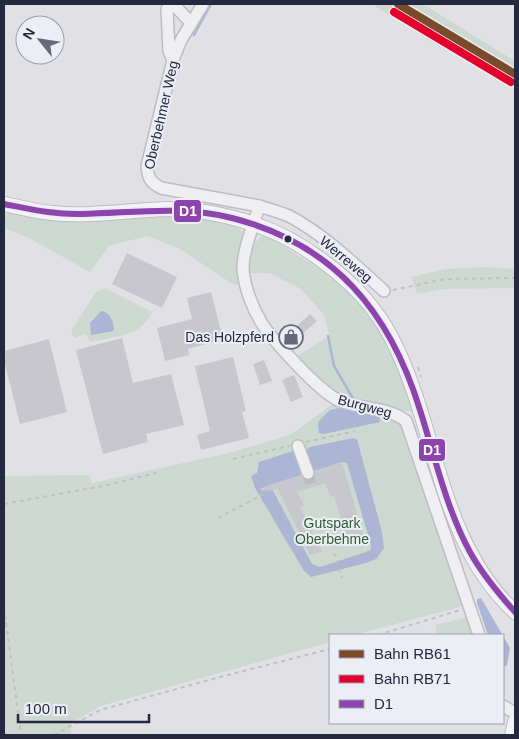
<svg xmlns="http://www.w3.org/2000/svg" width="519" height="739" viewBox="0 0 519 739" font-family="Arial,sans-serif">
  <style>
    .green { fill: #cdd9d0 }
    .water { fill: #acb5d3 }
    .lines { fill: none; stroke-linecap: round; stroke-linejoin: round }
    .stream { stroke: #acb5d3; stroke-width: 2.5 }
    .building { fill: #c7c7cd }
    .minor-tunnel { stroke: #bbbbc4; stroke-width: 11; stroke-dasharray: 11 5.5; stroke-linecap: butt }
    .minor-casing { stroke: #bdbdc3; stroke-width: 14 }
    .major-casing { stroke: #bcbdc3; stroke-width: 16 }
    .path { stroke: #bfbfc5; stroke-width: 2; stroke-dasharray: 4 4; stroke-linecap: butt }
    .minor { stroke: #efeff2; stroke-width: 11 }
    .major { stroke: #f4f4f6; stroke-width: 14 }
    .bus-1-casing { stroke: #eceef6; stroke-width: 10 }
    .bus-1 { stroke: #8e44ad; stroke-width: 6 }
    .rail-1-casing { stroke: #eceef6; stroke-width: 11 }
    .rail-2-casing { stroke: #eceef6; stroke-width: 11 }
    .rail-1 { stroke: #7a4b2a; stroke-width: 8 }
    .rail-2 { stroke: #e4002b; stroke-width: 8 }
    .bus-dot { fill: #252940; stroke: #eceef6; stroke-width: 2 }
    .labels { text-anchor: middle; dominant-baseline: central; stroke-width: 4; stroke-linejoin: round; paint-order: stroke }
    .street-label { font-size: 14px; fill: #252940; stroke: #eceef6 }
    .poi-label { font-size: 14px; fill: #252940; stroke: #eceef6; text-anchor: end }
    .park-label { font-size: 14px; fill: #325c34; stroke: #eceef6 }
    .line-badge { stroke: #eceef6; stroke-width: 2 }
    .badge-label { font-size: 14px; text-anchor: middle; font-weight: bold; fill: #fff }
  </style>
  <rect width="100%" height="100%" fill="#e0e0e5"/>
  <g class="green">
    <polygon points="372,4 392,4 515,78 515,86 440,47"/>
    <polygon points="406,4 423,4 515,61 515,70"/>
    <path d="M4,210C17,213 31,218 45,219C101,222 197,204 245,232L242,284L234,285L180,249L147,236L109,246L90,272L29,238L4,228Z"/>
    <path d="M261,237H269C290,251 313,264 334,278C374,305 399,368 413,412L340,397L322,384L297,356L329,336L324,315L301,289L269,273H250C249,259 250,246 261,237Z"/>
    <polygon points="485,267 515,269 515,288 444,289 417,294 411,277 445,269"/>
    <path d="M105,288L152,312C142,337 113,337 90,342L86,334L74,338L71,331L96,292Z"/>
    <polygon points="334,403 389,415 405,423 467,605 354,635 330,635 330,642 101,706 70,724 71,735 4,735 4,476 89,475 92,483 229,453 290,435"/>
    <polygon points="469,617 474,635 437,635 435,625"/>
  </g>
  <g class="water">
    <path d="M101,311C111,312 114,323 114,331L91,335L90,323Z"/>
    <polygon points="339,408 379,417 380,422 324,434 319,433 318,422 330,410"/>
    <polygon points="353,438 357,439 382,532 384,548 376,559 366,563 311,577 304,571 255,488 251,476 257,473 259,462 296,450 304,474 270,485 312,564 320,567 366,552 371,549 371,545 347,463 342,462 311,472 303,452 310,447"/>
    <polygon points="481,598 510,648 507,665 503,668 503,635 488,635 477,603 477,599"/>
  </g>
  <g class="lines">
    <g class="stream">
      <polyline points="194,35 211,4"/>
      <polyline points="328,336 334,366 354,400"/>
    </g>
  </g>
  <g class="building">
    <polygon points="127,253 177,277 162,308 112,284"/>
    <polygon points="211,292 223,339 188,349 189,355 165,361 157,328 192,319 187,298"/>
    <polygon points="310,314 317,321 292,343 286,336"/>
    <polygon points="122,338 133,383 171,374 184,425 146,434 148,442 103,454 76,350"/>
    <polygon points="49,339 67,412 20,424 4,360 4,351"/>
    <polygon points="233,357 246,411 242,412 249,438 201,450 197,435 210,431 195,366"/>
    <polygon points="264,360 272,381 260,385 253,364"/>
    <polygon points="294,375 303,397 291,402 282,380"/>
    <polygon points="342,462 365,541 349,545 334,496 330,497 325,483 297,492 304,505 300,507 322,552 310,555 278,489 262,491 261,488 301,475 304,479 310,480 314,477 315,471"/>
  </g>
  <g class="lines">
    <polyline class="minor-tunnel" points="308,473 312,487"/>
    <g class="minor-casing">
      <g id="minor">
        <path d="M203,4L181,40L173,60L147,166C148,178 150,182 161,188L259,206"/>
        <polyline points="173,60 169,51 167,9 171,6 177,8 191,23"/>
        <path d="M384,291C354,264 325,235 289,216C280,212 269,209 259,206C254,224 243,249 243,268C244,286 252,307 261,322C272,340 319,391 338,400C360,410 387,406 406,421L479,635"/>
        <polyline points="298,446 308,473"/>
        <polyline points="503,706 515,713"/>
      </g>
    </g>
    <g class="major-casing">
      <g id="major">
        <path d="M4,204C20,207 36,212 52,213C91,217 130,210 169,209C198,209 226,215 254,224C278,232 300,244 320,259C348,279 375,306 391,337C438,426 437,540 515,612"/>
        <polyline points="512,735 515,722"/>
      </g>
    </g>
    <g class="path">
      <polyline points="393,290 445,279 515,278"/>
      <polyline points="418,367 421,377"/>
      <polyline points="306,442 355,431"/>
      <polyline points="233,459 289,446"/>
      <polyline points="4,504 103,486 160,472"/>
      <polyline points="218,518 272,490"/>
      <polyline points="334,553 342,578"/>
      <polyline points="4,607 21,735"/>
      <polyline points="378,635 460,610"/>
      <polyline points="54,735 100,710 220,677 330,649"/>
    </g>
    <use href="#minor" class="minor"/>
    <use href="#major" class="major"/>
    <g class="bus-1-casing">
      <path id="bus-1" d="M4,204C30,209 55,215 82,214C133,213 182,205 232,218C334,244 390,312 420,410C435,457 446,508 470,552C482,574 498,593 515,612"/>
    </g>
    <use href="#bus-1" class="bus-1"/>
    <g class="rail-1-casing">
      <polyline id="rail-1" points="398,4 515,74"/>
    </g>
    <g class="rail-2-casing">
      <polyline id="rail-2" points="394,12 511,82"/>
    </g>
    <use href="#rail-1" class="rail-1"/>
    <use href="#rail-2" class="rail-2"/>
  </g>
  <defs>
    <g id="shop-ring" transform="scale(1.25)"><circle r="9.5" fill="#eceef6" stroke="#66697a" stroke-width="1.5"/><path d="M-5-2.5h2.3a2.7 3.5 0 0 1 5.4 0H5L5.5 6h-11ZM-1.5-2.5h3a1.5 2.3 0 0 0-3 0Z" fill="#66697a"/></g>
  </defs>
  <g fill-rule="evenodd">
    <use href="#shop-ring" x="291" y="337"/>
  </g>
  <circle class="bus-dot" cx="288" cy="239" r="4.5"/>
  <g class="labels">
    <g class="street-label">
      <text transform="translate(161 115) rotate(-77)">Oberbehmer Weg</text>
      <text transform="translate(346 259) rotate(40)">Werreweg</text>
      <text transform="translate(365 406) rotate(15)">Burgweg</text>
    </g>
    <g class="poi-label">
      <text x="274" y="337">Das Holzpferd</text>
    </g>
    <g class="park-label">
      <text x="332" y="523">Gutspark<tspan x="332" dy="16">Oberbehme</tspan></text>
    </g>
  </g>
  <g class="line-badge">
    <rect x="173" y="199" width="29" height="24" rx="5" fill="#8e44ad"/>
    <rect x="418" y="438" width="28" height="24" rx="5" fill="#8e44ad"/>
  </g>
  <g class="badge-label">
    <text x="188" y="216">D1</text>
    <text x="432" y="455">D1</text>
  </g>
  <rect width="519" height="739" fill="none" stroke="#252940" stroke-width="10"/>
  <rect x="329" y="634" width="175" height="90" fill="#eceef6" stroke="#9c9fad"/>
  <rect x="339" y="650" width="25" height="8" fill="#7a4b2a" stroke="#9c9fad"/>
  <text x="374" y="659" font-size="15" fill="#252940">Bahn RB61</text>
  <rect x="339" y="675" width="25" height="8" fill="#e4002b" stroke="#9c9fad"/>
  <text x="374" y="684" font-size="15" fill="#252940">Bahn RB71</text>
  <rect x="339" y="700" width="25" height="8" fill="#8e44ad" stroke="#9c9fad"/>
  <text x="374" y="709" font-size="15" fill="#252940">D1</text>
  <g transform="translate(40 40) rotate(300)"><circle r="24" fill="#eceef6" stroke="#9c9fad"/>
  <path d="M0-4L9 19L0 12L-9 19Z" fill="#66697a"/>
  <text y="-8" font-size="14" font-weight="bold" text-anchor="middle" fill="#252940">N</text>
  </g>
  <path d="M18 714v8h131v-8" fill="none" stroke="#252940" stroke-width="2.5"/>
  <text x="25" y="714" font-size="15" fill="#252940" stroke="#eceef6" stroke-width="4" paint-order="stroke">100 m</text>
</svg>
